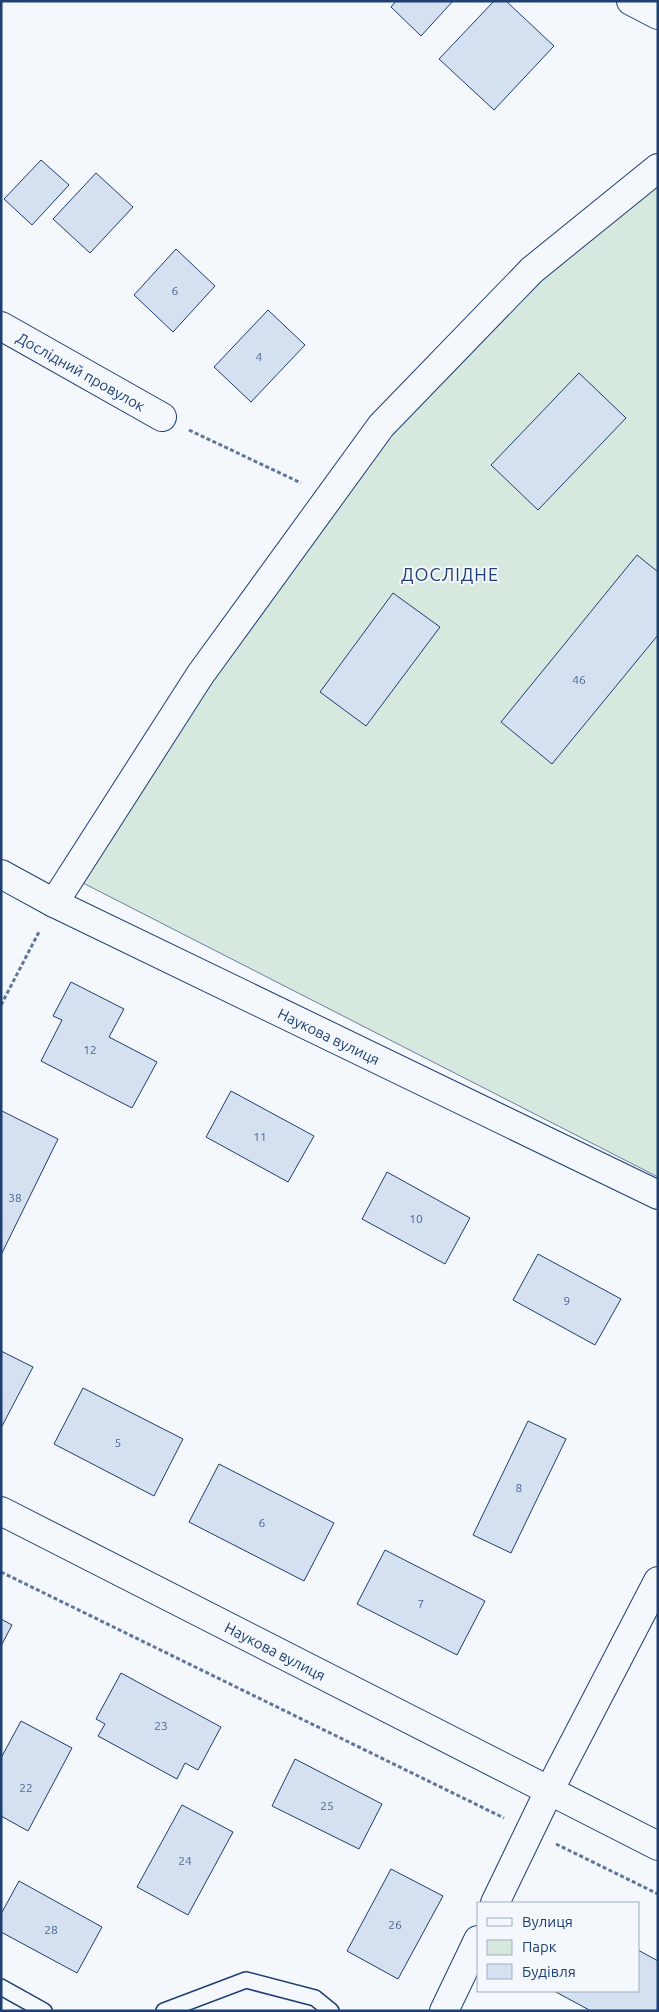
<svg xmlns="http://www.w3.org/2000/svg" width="659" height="2012" viewBox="0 0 659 2012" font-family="Ubuntu,sans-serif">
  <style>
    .green { fill: #d7e8df; stroke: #687fa3 }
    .building { fill: #d5e0f0; stroke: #1d3f73 }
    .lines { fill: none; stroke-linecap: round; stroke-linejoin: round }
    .lane-casing { stroke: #1d3f73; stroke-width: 18 }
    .street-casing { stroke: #1d3f73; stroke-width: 30 }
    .secondary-casing { stroke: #1d3f73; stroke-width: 30 }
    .path { stroke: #5e769c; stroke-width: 3; stroke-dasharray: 4 2.5; stroke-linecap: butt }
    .lane { stroke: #f4f7fb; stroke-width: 15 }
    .street { stroke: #f4f7fb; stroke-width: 28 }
    .secondary { stroke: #f4f7fb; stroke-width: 28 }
    .labels { text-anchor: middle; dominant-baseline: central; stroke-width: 4; stroke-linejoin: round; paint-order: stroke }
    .number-label { font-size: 12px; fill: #4b6792 }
    .street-label { font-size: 15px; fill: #1d3f73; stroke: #f4f7fb }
    .quarter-label { font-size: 18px; letter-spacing: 1px; fill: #1d3f73; stroke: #f4f7fb }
  </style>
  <rect width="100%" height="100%" fill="#f4f7fb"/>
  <polygon class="green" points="658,175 658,1177 83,883 207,684 389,436 540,280"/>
  <g class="building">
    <polygon points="396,1 453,1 421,36 391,7"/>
    <polygon points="494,1 506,1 554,46 494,110 439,59"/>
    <polygon points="41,160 69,185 32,225 4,199"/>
    <polygon points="96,173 133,207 90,253 53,219"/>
    <polygon points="176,249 215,286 173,332 134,295"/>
    <polygon points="268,310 305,345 251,402 214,367"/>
    <polygon points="579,373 626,418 538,510 491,465"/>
    <polygon points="637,555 658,572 658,635 552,764 501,722"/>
    <polygon points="393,593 440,627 366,726 320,692"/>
    <polygon points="71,982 124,1009 109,1037 157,1062 132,1108 41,1061 62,1020 53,1016"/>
    <polygon points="231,1091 314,1136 288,1182 206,1137"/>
    <polygon points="2,1111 58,1139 1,1255 1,1112"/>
    <polygon points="387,1172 470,1218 445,1264 362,1219"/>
    <polygon points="538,1254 621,1299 595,1345 513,1300"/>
    <polygon points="1,1351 33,1367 1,1428"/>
    <polygon points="83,1388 183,1439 154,1496 54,1444"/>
    <polygon points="528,1421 566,1439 511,1553 473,1535"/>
    <polygon points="219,1464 334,1523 304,1581 189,1522"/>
    <polygon points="385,1550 485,1601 457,1655 357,1604"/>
    <polygon points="1,1619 12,1625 1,1646"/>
    <polygon points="121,1673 221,1727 198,1770 185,1763 177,1779 98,1736 105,1724 96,1719"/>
    <polygon points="21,1721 72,1748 28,1831 1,1816 1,1758"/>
    <polygon points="295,1759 382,1804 359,1849 272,1806"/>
    <polygon points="182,1805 233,1832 188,1915 137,1887"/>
    <polygon points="391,1869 443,1896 398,1979 347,1951"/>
    <polygon points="19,1881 102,1927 77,1973 1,1932 1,1914"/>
    <polygon points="638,1950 658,1961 658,2011 591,2011 554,1991 638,1991"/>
  </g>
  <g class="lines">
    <g class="lane-casing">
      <g id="lane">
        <polyline points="1,1987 44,2011"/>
        <polyline points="164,2011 246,1980 315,1998 331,2011"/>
      </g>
    </g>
    <g class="street-casing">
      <g id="street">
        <polyline points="631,1 658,15"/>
        <path id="s1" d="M1,326L162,417"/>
        <path id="s2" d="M1,874L54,903L658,1195"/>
        <polyline points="54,903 200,675 381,426 532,270 658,168"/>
        <polyline points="495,1903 549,1791 658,1581"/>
        <polyline points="444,2011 478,1940"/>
      </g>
    </g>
    <g class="secondary-casing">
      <g id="secondary">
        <path id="s3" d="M1,1511L658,1846"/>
      </g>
    </g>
    <g class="path">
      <polyline points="189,430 301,483"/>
      <polyline points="1,1005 40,930"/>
      <polyline points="1,1572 504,1818"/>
      <polyline points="556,1844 658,1894"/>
    </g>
    <use href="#lane" class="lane"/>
    <use href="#street" class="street"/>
    <use href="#secondary" class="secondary"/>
  </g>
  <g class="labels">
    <g class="number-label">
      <text x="175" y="290">6</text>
      <text x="259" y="356">4</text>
      <text x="579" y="679">46</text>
      <text x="90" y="1049">12</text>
      <text x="260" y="1136">11</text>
      <text x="15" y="1197">38</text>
      <text x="416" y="1218">10</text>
      <text x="567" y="1300">9</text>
      <text x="118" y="1442">5</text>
      <text x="519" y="1487">8</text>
      <text x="262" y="1522">6</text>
      <text x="421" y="1603">7</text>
      <text x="161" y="1725">23</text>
      <text x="26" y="1787">22</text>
      <text x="327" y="1805">25</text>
      <text x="185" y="1860">24</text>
      <text x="395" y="1924">26</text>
      <text x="51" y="1929">28</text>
    </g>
    <g class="street-label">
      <text stroke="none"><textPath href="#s1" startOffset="92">Дослідний провулок</textPath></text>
      <text stroke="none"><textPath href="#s2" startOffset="366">Наукова вулиця</textPath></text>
      <text stroke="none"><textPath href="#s3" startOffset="308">Наукова вулиця</textPath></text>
    </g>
    <g class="quarter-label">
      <text x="450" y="574">ДОСЛІДНЕ</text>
    </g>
  </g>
  <rect width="659" height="2012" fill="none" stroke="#1d3f73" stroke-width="5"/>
  <rect x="477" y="1902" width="162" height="90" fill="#f4f7fb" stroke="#9eadc5"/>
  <rect x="487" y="1918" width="25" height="8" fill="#f4f7fb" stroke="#9eadc5"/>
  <text x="522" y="1927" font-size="15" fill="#1d3f73">Вулиця</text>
  <rect x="487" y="1940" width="25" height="15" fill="#d7e8df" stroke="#9eadc5"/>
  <text x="522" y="1952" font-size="15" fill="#1d3f73">Парк</text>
  <rect x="487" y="1964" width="25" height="15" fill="#d5e0f0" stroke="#9eadc5"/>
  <text x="522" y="1977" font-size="15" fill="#1d3f73">Будівля</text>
</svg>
